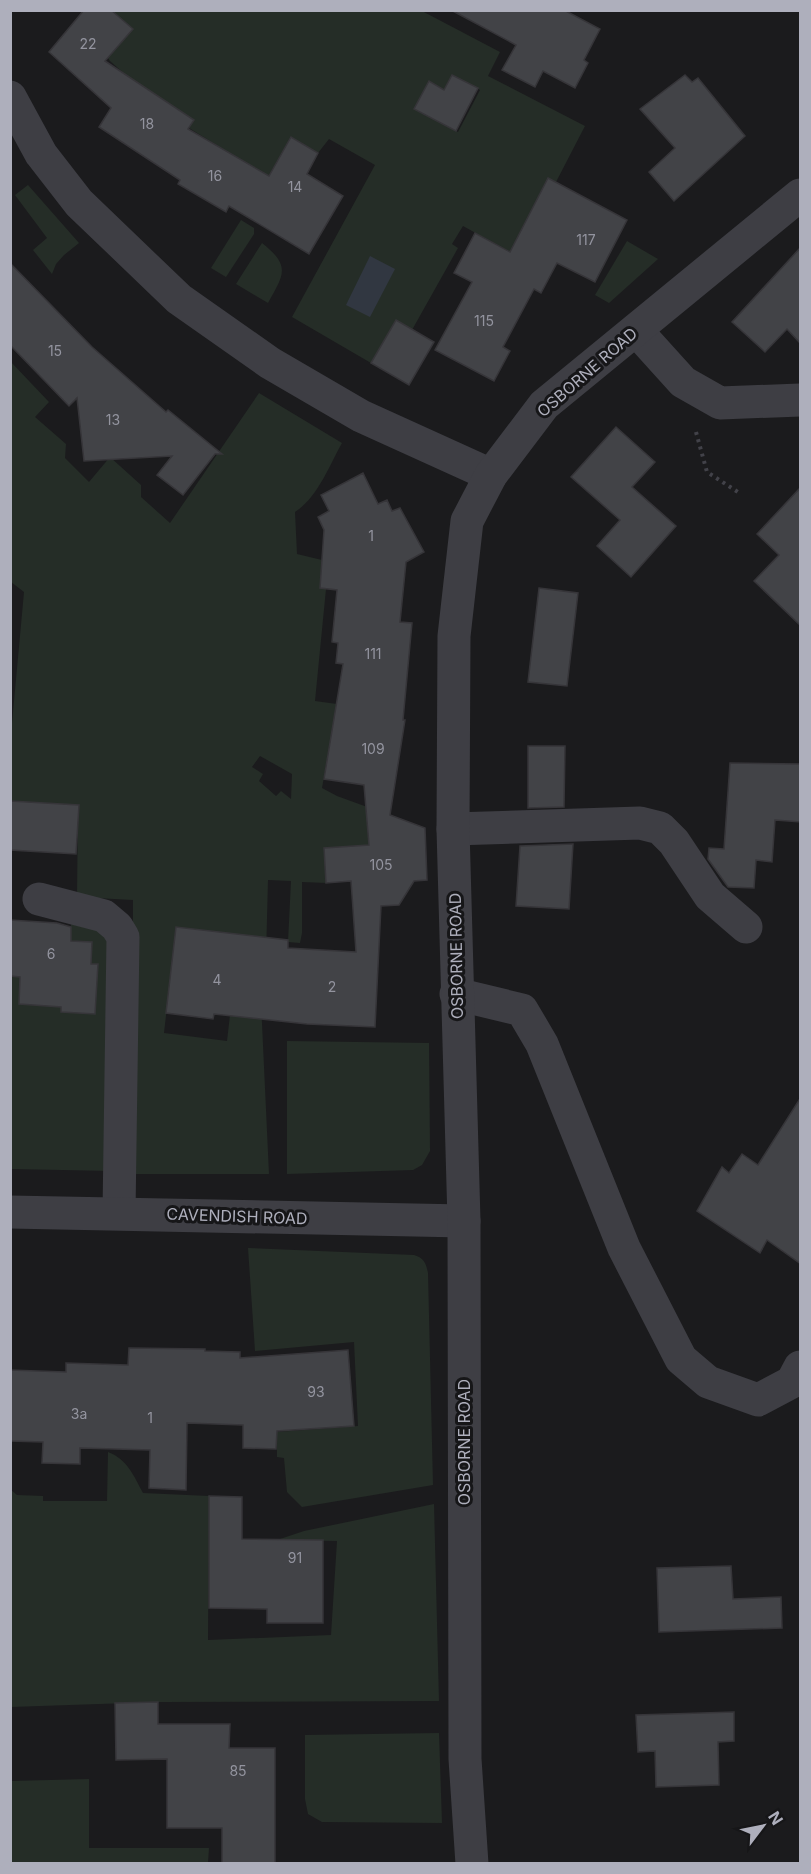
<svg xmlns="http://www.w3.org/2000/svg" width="811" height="1874" viewBox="0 0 811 1874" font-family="Inter,sans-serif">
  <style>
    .green { fill: #252d27; fill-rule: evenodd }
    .water { fill: #313741 }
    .building { fill: #424347; stroke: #363539; stroke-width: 1.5 }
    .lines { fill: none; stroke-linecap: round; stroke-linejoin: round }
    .path { stroke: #424249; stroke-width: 4; stroke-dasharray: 3 4.5; stroke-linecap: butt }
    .minor { stroke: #3e3e44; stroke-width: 33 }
    .labels { text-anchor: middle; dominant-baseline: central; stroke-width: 6; stroke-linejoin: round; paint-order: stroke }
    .number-label { font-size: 14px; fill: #93949f }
    .street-label { font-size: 16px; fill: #aeafbc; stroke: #161618 }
  </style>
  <rect width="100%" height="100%" fill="#1b1b1d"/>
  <g class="green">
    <path d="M111,11H422L500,52L488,76L585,126L556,182L539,268L463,226L452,244L458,248L412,330L396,320L371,363L292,317L375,165L329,139L318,153L291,137L268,177L189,128L194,120L128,77L110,61L108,58ZM452,75L480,90L458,132L414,109L429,82L444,90Z"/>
    <polygon points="28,185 79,243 64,255 56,264 52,274 33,250 47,238 15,195"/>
    <polygon points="241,220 254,228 254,234 226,277 211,268"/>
    <polygon points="627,241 658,259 609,303 595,295"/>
    <path d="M262,243C291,266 284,274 268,303L236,284Z"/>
    <path d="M11,362L49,402L35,417L66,444L65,458L89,482L110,457L141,485V497L170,523L259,393L342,443C329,466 318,497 295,512L297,554L322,560L320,588L326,589L315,701L337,704L322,788L337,796L403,820L367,823L369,845L327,883L302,882V933L300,943L288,942L291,881L268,880L266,957L227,933L176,928L164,1033L227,1041L230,1015L261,1002L269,1174H133V900L77,897L78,805L11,801V734L24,592L11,582ZM260,756L292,774L291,799L281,791L276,796L259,781L263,774L252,767Z"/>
    <polygon points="71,924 115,935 112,1171 11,1169 10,976 20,977 19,1004 61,1007 61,1012 97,964 91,964 92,943 71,941"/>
    <polygon points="287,1041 429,1043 430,1151 422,1165 413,1170 287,1174"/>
    <path d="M248,1248L414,1255C424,1258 426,1263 428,1273L433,1485L302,1507L287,1492L284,1458L277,1457V1432L358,1426L354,1342L255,1351Z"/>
    <path d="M108,1452C127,1459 134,1476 143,1493L209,1496L208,1640L331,1635L337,1541L277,1540L304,1531L434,1504L439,1701L158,1702L11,1707L10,1489L17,1495L43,1496V1501H107Z"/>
    <polygon points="439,1733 442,1823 322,1822 308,1814 305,1799 305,1735"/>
    <polygon points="89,1779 89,1848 209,1848 208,1863 11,1863 11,1781"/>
  </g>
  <polygon class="water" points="370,256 395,269 370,317 346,305"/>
  <g class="building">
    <polygon points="84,10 111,10 133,29 105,61 194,120 188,129 269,176 291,137 318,153 307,174 343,196 309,254 229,206 226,212 178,184 180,180 99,127 111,108 49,52"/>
    <polygon points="451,10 564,10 600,29 584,60 588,63 575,88 543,71 535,87 502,70 516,45"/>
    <polygon points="452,75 478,88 456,131 414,109 429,81 444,90"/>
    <polygon points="685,75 692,82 698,78 745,136 674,201 649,172 675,148 640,109"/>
    <polygon points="548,178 627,220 595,282 557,263 541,293 534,289 503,347 510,351 494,381 435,350 472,282 454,273 475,233 510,252"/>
    <polygon points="801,247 801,344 787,329 765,352 732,322"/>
    <polygon points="10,263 92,347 166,412 168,410 222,454 215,454 183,495 157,475 172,456 84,461 77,398 69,406 10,345"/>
    <polygon points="396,320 434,342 409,385 371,363"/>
    <polygon points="616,427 655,462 632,487 676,526 631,577 597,546 620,520 571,477"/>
    <polygon points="363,473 378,504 387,500 392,511 400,508 424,552 406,562 400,622 412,623 403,720 405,720 390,815 425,828 427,880 414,881 399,905 381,906 375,1027 307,1024 214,1014 213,1019 166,1013 176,927 288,940 288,948 356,952 351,881 326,883 324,848 369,845 364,785 324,779 343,664 336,663 338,643 332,642 337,590 320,588 324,530 318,517 329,511 321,495"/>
    <polygon points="801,487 801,626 754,581 779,555 757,534"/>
    <polygon points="539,588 578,593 567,686 528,682"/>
    <polygon points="528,746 565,746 564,807 528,808"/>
    <polygon points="730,763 801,764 801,822 775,820 772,862 756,860 754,888 728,887 708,859 709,848 724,849"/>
    <polygon points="10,801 79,805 76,854 10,850"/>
    <polygon points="573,844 569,909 516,906 520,846"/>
    <polygon points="10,920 57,923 71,927 71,941 92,942 91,964 98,964 95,1014 61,1012 61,1007 19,1004 20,977 10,976"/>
    <polygon points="801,1097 801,1264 767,1240 760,1253 697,1211 722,1167 729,1173 742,1154 758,1165"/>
    <polygon points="129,1348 205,1349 205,1351 240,1352 240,1358 348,1350 354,1426 277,1431 276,1449 243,1448 243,1425 187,1423 186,1490 149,1488 150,1450 80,1448 80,1464 42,1463 43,1442 10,1441 10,1370 66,1372 66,1363 128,1365"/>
    <polygon points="209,1496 242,1497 242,1539 323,1540 323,1623 267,1623 267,1609 209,1608"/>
    <polygon points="731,1566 733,1599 781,1597 782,1628 659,1632 657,1568"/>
    <polygon points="158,1702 158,1724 230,1724 229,1748 275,1748 275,1863 222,1863 222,1828 167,1828 167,1759 116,1760 115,1703"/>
    <polygon points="734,1712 734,1741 718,1742 719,1785 656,1787 655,1751 638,1752 636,1715"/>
  </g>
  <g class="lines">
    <polyline class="path" points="696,432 707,472 741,494"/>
    <g class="minor">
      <polyline points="10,97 41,154 79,203 179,299 270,363 361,416 491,475"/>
      <polyline points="636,330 683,382 720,403 800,400"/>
      <polyline points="453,829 640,823 660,828 674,842 710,896 746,927"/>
      <polyline points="39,899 104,916 117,927 123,937 119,1213"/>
      <polyline points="456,994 522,1010 542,1044 624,1248 681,1359 708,1382 758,1400 792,1382 800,1367"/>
      <polyline points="10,1212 464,1221"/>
      <polyline points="472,1864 465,1759 464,1221 453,829 454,636 467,521 491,475 544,405 800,195"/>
    </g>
  </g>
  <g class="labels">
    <g class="number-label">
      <text x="88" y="43">22</text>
      <text x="147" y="123">18</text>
      <text x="215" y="175">16</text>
      <text x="295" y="186">14</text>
      <text x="586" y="239">117</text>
      <text x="484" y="320">115</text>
      <text x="55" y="350">15</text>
      <text x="113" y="419">13</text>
      <text x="371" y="535">1</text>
      <text x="373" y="653">111</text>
      <text x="373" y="748">109</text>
      <text x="381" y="864">105</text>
      <text x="51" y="953">6</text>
      <text x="217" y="979">4</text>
      <text x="332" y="986">2</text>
      <text x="316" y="1391">93</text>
      <text x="79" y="1413">3a</text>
      <text x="150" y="1417">1</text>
      <text x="295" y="1557">91</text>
      <text x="238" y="1770">85</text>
    </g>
    <g class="street-label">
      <text transform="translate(587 372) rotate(-41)">OSBORNE ROAD</text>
      <text transform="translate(456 956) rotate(-91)">OSBORNE ROAD</text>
      <text transform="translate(237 1216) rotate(2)">CAVENDISH ROAD</text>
      <text transform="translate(464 1442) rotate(-90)">OSBORNE ROAD</text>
    </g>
  </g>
  <rect width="811" height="1874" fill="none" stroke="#aeafbc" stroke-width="24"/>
  <g transform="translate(763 1826) rotate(58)" stroke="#161618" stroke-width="4.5" paint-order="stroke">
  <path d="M0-4.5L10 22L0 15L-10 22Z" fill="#aeafbc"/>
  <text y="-9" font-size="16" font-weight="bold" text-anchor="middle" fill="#aeafbc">N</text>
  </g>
</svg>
